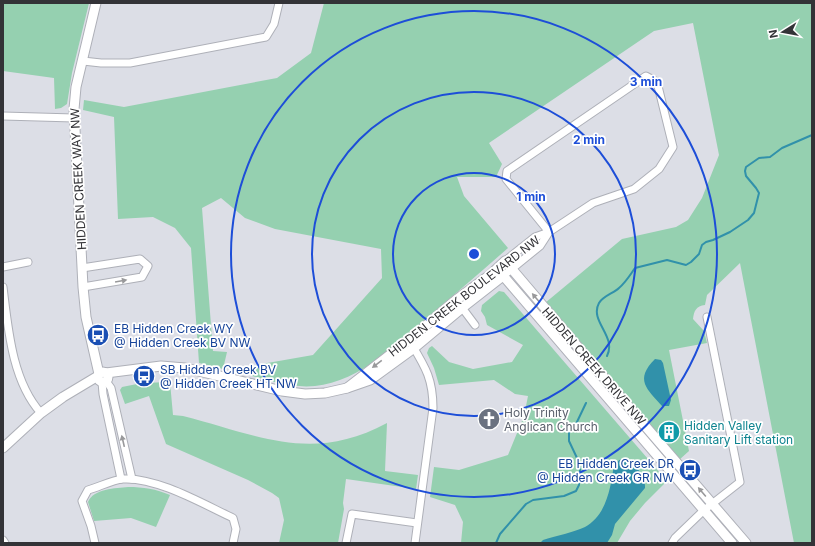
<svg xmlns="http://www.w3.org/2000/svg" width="815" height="546" viewBox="0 0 815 546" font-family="Inter,sans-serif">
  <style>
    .green { fill: #95d0b0 }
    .water { fill: #3191aa }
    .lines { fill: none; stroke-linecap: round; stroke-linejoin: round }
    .stream { stroke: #3191aa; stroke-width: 2 }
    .minor-casing { stroke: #aeb0b8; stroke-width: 9 }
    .tertiary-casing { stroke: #aeb0b8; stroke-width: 11 }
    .minor { stroke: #fff; stroke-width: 7 }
    .tertiary { stroke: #fff; stroke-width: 9 }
    .oneway { fill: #99999b }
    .ring { fill: none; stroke: #1d4ed8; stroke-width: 2 }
    .labels { text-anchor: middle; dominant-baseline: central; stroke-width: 3.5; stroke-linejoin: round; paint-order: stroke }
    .street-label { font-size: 12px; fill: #333337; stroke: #fff }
    .transit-label { font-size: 12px; fill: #164399; stroke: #fff; text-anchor: start }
    .worship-label { font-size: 12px; fill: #5b616d; stroke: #fff; text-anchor: start }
    .culture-label { font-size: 12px; fill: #0d838f; stroke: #fff; text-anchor: start }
    .centre { fill: #1d4ed8; stroke: #fff; stroke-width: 2 }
    .ring-label { font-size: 12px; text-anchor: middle; font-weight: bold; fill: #1d4ed8; stroke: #fff; stroke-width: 3.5; stroke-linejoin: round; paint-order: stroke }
  </style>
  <rect width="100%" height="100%" fill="#dcdee6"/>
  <g class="green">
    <polygon points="3,3 89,3 72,73 67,104 61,108 55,109 54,78 3,71"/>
    <path d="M324,3H812V543H794L740,263L707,295L705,305C696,306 694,311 693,319L704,331L707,343L669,350L689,451L679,460L545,303L622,239L676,227L688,220L702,198L719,155L693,23L654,31L489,143L502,164L496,177H457L464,196L508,248C484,269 459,291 434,312C402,340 360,382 315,386C293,388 273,382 252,376L256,365L313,355L382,278L381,249L275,229L245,218L221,198L202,208L213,351L227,352L223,369L199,363L191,248L175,228L153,217L118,219L114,117L83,110L84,100L124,107L277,78L311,53Z"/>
    <polygon points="499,291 504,292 667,481 645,503 630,521 617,543 461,543 463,522 455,505 430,497 434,467 459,470 508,455 524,416 528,396 515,394 494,380 439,385 434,368 427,353 429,348 432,346 449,362 473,369 512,362 523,345 487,325 485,317 481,311 482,305"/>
    <path d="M170,382L173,415L183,416C258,435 311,464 387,423L385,471L418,475L416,489L346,479L343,503L344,509L338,543H279L284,520L279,498L272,493L248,480L166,444L149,396L125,404L120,390L122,387L142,383Z"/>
    <path d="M128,487C143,487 156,489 170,495L156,527L131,518L94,521L88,502C93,489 116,488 128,487Z"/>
  </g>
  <g class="water">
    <path d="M655,359L661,360L663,363L671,400L669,406H662C647,389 634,380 655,359Z"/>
    <path d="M621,459C634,462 646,475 645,488L615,524L612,535L607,543H540L543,540C555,536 575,532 585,527C607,515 611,486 614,464Z"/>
  </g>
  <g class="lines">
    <g class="stream">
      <path d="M607,356C617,336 589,321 599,303C603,296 614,293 619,288C626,282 630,275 635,268L667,260L686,265L691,262L699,254L702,245L706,242L713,240L730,232L748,220L754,213L759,193L756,188L746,176L745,171L746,167L759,158L770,157L782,148L812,135"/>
      <polyline points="496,543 500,534 526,504 533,500 564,496 576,491 579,485 580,470 577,458 569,441 569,433 576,424 586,403"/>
    </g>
    <g class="minor-casing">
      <g id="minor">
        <polyline points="83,61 101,63 130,63 266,37 274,24 279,3"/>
        <polyline points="3,116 74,118"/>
        <polyline points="505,261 535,237 549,232 593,203 634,189 659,169 673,147 657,82 646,76 507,171 506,179 549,232"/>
        <polyline points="3,267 28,262"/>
        <polyline points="82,268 140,259 148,266 142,277 83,287"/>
        <polyline points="503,276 540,246 549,232"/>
        <path d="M3,287C8,328 12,381 41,413"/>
        <polyline points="460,305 475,325"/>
        <path d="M412,345C426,368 433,380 433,408L415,543"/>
        <polyline points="106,381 111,388 132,479"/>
        <polyline points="102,382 103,394 121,479"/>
        <polyline points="3,540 5,543"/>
        <path d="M95,543L91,526L82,501L88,490C99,487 112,480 123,479C157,477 203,504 233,518L236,529L233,543"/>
        <polyline points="346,543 352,514 417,523"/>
        <polyline points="672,543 675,538 703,511 740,482 707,317"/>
      </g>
    </g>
    <g class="tertiary-casing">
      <g id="tertiary">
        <polyline points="96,3 76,87 74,109 83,287 86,317 99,374"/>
        <polyline points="500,272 732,543"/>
        <circle cx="103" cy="377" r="5"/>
        <polyline points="106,373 161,366 185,368 207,373 282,391 305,394 325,393 347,388 370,380 414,348 462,308 503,276"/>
        <polyline points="347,388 409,340 456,300 490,275 505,261 640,420 746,543"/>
        <polyline points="3,448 41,413 63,397 98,376"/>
      </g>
    </g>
    <use href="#minor" class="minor"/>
    <use href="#tertiary" class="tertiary"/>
  </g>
  <defs><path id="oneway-solid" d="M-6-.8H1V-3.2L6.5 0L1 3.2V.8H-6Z"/></defs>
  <g class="oneway">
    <use href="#oneway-solid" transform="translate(121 281) rotate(-10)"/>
    <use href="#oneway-solid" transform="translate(536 298) rotate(-130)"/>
    <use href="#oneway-solid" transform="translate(377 364) rotate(143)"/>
    <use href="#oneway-solid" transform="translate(123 441) rotate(-103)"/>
    <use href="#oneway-solid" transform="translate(702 492) rotate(-130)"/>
  </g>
  <g class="ring">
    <circle cx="474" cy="254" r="81"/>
    <circle cx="474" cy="254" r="162"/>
    <circle cx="474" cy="254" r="243"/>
  </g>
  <defs>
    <g id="bus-disc" transform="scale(1.15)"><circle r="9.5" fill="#1a4fb4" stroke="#fff"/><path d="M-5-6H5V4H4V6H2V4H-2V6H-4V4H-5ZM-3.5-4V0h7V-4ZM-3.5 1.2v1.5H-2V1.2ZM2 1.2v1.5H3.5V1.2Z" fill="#fff"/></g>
    <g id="church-disc" transform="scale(1.15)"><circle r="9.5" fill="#6b7280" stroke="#fff"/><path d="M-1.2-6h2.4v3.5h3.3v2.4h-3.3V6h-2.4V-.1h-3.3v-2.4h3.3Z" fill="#fff"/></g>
    <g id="building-disc" transform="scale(1.15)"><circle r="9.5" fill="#0f9aa8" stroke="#fff"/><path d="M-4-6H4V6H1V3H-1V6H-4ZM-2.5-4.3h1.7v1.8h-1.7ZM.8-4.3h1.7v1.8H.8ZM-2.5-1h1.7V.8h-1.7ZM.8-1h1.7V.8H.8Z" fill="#fff"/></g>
  </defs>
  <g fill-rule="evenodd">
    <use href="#bus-disc" x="98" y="335"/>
    <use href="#bus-disc" x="144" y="376"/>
    <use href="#church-disc" x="489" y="419"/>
    <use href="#building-disc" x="669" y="432"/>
    <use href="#bus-disc" x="690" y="470"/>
  </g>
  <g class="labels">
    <g class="street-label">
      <text transform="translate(78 179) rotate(-93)">HIDDEN CREEK WAY NW</text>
      <text transform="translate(464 296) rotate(-38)">HIDDEN CREEK BOULEVARD NW</text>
      <text transform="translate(594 366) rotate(49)">HIDDEN CREEK DRIVE NW</text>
    </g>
    <g class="transit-label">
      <text x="114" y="328">EB Hidden Creek WY<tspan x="114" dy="14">@ Hidden Creek BV NW</tspan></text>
      <text x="160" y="369">SB Hidden Creek BV<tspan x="160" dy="14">@ Hidden Creek HT NW</tspan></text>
      <text x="674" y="463" text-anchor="end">EB Hidden Creek DR<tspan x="674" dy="14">@ Hidden Creek GR NW</tspan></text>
    </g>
    <g class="worship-label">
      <text x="504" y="412">Holy Trinity<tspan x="504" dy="14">Anglican Church</tspan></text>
    </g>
    <g class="culture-label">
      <text x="684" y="425">Hidden Valley<tspan x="684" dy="14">Sanitary Lift station</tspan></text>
    </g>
  </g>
  <circle cx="474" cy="254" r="6" class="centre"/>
  <g class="ring-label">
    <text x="646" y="86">3 min</text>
    <text x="589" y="144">2 min</text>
    <text x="531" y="201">1 min</text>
  </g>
  <rect width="815" height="546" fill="none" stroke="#333337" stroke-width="8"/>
  <g transform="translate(783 32) rotate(259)" stroke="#ffffff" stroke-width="3" paint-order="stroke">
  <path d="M0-3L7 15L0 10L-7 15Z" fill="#333337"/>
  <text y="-6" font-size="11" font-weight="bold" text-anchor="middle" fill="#333337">N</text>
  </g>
</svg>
